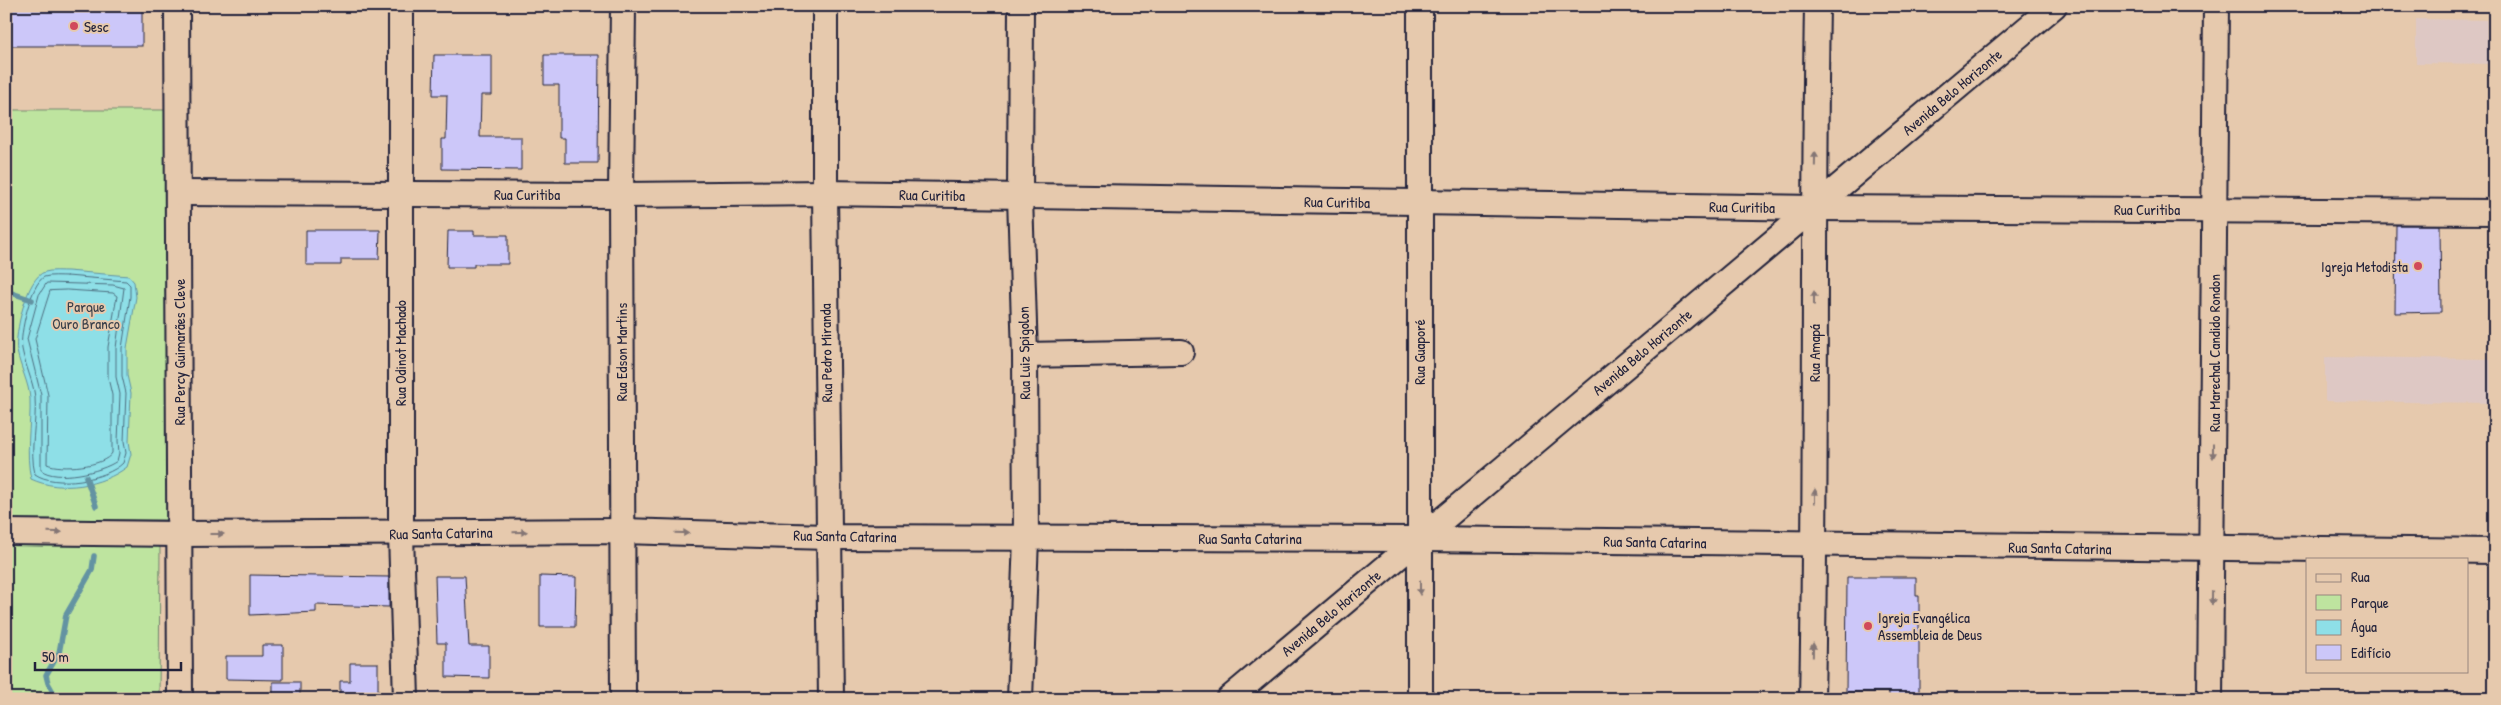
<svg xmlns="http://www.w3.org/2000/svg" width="2501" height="705" viewBox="0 0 2501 705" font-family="'Patrick Hand',sans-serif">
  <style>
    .built { fill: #dec8c4 }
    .green { fill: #bee49f; stroke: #70836d }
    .water { fill: #8edfe7; stroke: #6393a2 }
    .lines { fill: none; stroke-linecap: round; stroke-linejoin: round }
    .shore { stroke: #4d6e80; stroke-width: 1 }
    .stream { stroke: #6393a2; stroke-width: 5.5 }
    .building { fill: #ccc7f9; stroke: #22223b }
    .minor-casing { stroke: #22223b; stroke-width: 28 }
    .minor { stroke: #e6c9ad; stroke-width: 24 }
    .oneway { fill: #847674 }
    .poi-dot { fill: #d1495b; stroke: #e6c9ad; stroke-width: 2 }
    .labels { text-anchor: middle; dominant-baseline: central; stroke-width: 4; stroke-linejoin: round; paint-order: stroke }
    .poi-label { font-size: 15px; fill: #22223b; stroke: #e6c9ad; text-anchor: start }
    .street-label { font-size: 15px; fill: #22223b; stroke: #e6c9ad }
    .park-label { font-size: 15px; fill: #393f4a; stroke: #e6c9ad }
  </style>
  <rect width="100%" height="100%" fill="#e6c9ad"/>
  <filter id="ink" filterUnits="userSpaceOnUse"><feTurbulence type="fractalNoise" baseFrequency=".02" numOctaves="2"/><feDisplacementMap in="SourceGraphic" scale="10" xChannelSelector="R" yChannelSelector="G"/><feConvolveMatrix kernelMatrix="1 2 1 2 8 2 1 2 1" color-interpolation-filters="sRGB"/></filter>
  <g filter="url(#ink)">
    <g class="built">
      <polygon points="2416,19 2495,20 2495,64 2416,63"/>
      <polygon points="2325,357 2495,359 2495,403 2325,401"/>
    </g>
    <g class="green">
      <polygon points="6,110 166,110 168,520 6,519"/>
      <polygon points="6,536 160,545 159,699 6,699"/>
    </g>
    <path class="water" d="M68,271L129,276L134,282L136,297L127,348V375L131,393L129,441L131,454L127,467C102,486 61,493 31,479C25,453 31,426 30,399C29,383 20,367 17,351C14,335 27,276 45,272C51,270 61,271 68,271Z"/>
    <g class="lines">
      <g class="shore">
        <path d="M67,276L126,281L130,285V297L122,348V376L126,393L124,441L126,453L123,463C106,480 55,488 35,474C29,450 37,423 35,397C33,381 25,365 22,349C19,335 31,284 44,277C50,275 61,276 67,276Z"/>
        <path d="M47,283L113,285L124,288L116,348V377L120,394L118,441L119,453L117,461C102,472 56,482 41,470V395L27,339L39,295Z"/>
        <path d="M67,290L113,293L117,296L108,347V378L112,395V453C104,467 60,470 47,464L48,395L35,339L50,291Z"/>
      </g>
      <g class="stream">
        <polyline points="6,291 32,300"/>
        <polyline points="86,477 96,506"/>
        <polyline points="57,699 48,683 46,675 59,653 66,615 92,570 94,556"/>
      </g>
    </g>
    <g class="building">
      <rect x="6" y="6" width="136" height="40"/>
      <polygon points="434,55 492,55 492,95 481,95 480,137 521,137 521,170 442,169 442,139 446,139 447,95 433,95"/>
      <polygon points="544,55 599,55 598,163 565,163 565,138 559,138 559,85 544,85"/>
      <polygon points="2396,225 2440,225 2441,312 2395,313"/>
      <polygon points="306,230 380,230 379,259 341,259 341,265 306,265"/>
      <polygon points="448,231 474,231 474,235 508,235 508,264 474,264 474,267 447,267"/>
      <polygon points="250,575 389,577 389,607 316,605 316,612 250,615"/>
      <polygon points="435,576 465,576 469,646 489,646 489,678 446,677 446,643 437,643"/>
      <polygon points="540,576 576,577 575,627 540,627"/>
      <polygon points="1847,577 1916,577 1916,596 1919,596 1919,698 1889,698 1889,692 1846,692"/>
      <polygon points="262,645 283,645 283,680 226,679 226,656 262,656"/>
      <polygon points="350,663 378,663 378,699 340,699 340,681 350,681"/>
      <rect x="273" y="682" width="27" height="17"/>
    </g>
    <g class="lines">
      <g class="minor-casing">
        <g id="minor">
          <polyline points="177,6 180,699"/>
          <polyline points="401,6 401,534 406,699"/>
          <polyline points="825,6 825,193 831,699"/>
          <polyline points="179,193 621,195 825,193 1814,208 2495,212"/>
          <polyline points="1025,355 1181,352"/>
          <polyline points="6,532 179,534 622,531 828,537 1420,539 2495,551"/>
          <polyline points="623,699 621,195 623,6"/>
          <polyline points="1020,699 1026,538 1025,355 1020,197 1021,6"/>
          <polyline points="1229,699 2054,6"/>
          <polyline points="1420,699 1420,6"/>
          <path d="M1812,699C1817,468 1813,237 1817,6"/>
          <polyline points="2210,699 2216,6"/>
        </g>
      </g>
      <use href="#minor" class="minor"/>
    </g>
    <defs><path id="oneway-solid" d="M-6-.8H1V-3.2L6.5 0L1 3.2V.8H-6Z" transform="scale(1.25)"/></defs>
    <g class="oneway">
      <use href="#oneway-solid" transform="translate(1815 159) rotate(-89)"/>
      <use href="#oneway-solid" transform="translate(1814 298) rotate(-90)"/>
      <use href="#oneway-solid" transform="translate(2213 451) rotate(90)"/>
      <use href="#oneway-solid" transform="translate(1815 496) rotate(-90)"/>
      <use href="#oneway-solid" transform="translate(55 532) rotate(1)"/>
      <use href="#oneway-solid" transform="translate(520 532) rotate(-1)"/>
      <use href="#oneway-solid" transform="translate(682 533) rotate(2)"/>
      <use href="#oneway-solid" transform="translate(217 534)"/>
      <use href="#oneway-solid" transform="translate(1420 588) rotate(90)"/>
      <use href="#oneway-solid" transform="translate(2212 598) rotate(91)"/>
      <use href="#oneway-solid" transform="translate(1813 650) rotate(-89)"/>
    </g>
  </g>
  <g class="poi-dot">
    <circle cx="74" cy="26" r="5"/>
    <circle cx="2418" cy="266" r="5"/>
    <circle cx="1868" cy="626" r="5"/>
  </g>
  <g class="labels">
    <g class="poi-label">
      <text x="84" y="26">Sesc</text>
      <text x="2408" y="266" text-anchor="end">Igreja Metodista</text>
      <text x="1878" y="617">Igreja Evangélica<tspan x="1878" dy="17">Assembleia de Deus</tspan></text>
    </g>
    <g class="street-label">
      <text transform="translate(1952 92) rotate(-40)">Avenida Belo Horizonte</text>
      <text x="527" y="194">Rua Curitiba</text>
      <text transform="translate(932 195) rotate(1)">Rua Curitiba</text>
      <text transform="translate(1337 202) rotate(1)">Rua Curitiba</text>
      <text transform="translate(1742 207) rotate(1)">Rua Curitiba</text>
      <text x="2147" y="209">Rua Curitiba</text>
      <text transform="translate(179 352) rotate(-90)">Rua Percy Guimarães Cleve</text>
      <text transform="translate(621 352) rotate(-90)">Rua Edson Martins</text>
      <text transform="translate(1419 352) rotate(-90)">Rua Guaporé</text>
      <text transform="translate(1642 352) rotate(-40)">Avenida Belo Horizonte</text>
      <text transform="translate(400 353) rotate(-90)">Rua Odinot Machado</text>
      <text transform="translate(826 353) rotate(-91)">Rua Pedro Miranda</text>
      <text transform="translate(1024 353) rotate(-91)">Rua Luiz Spigolon</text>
      <text transform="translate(1814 353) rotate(-90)">Rua Amapá</text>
      <text transform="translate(2214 353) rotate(-90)">Rua Marechal Candido Rondon</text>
      <text transform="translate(441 533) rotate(-1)">Rua Santa Catarina</text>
      <text transform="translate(845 536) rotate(1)">Rua Santa Catarina</text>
      <text x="1250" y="538">Rua Santa Catarina</text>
      <text transform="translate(1655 542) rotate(1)">Rua Santa Catarina</text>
      <text transform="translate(2060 548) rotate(1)">Rua Santa Catarina</text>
      <text transform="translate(1331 613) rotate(-40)">Avenida Belo Horizonte</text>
    </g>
    <g class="park-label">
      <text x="86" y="306">Parque<tspan x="86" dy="17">Ouro Branco</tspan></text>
    </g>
  </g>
  <rect width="2501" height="705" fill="none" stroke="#e6c9ad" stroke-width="25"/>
  <rect x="12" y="12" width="2476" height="680" fill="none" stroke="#22223b" stroke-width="2" filter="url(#ink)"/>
  <rect x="2306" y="558" width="162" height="115" fill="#e6c9ad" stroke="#98867f"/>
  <rect x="2316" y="574" width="25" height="8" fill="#e6c9ad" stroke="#98867f"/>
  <text x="2351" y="582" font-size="15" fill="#22223b">Rua</text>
  <rect x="2316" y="595" width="25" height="15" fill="#bee49f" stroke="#98867f"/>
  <text x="2351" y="608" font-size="15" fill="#22223b">Parque</text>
  <rect x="2316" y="620" width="25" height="15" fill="#8edfe7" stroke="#98867f"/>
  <text x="2351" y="632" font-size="15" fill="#22223b">Água</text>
  <rect x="2316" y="645" width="25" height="15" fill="#ccc7f9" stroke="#98867f"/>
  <text x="2351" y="658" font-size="15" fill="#22223b">Edifício</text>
  <path d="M35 662v8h146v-8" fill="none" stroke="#22223b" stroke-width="2.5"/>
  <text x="42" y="662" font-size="15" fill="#22223b" stroke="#e6c9ad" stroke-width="4" paint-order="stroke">50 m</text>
</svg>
